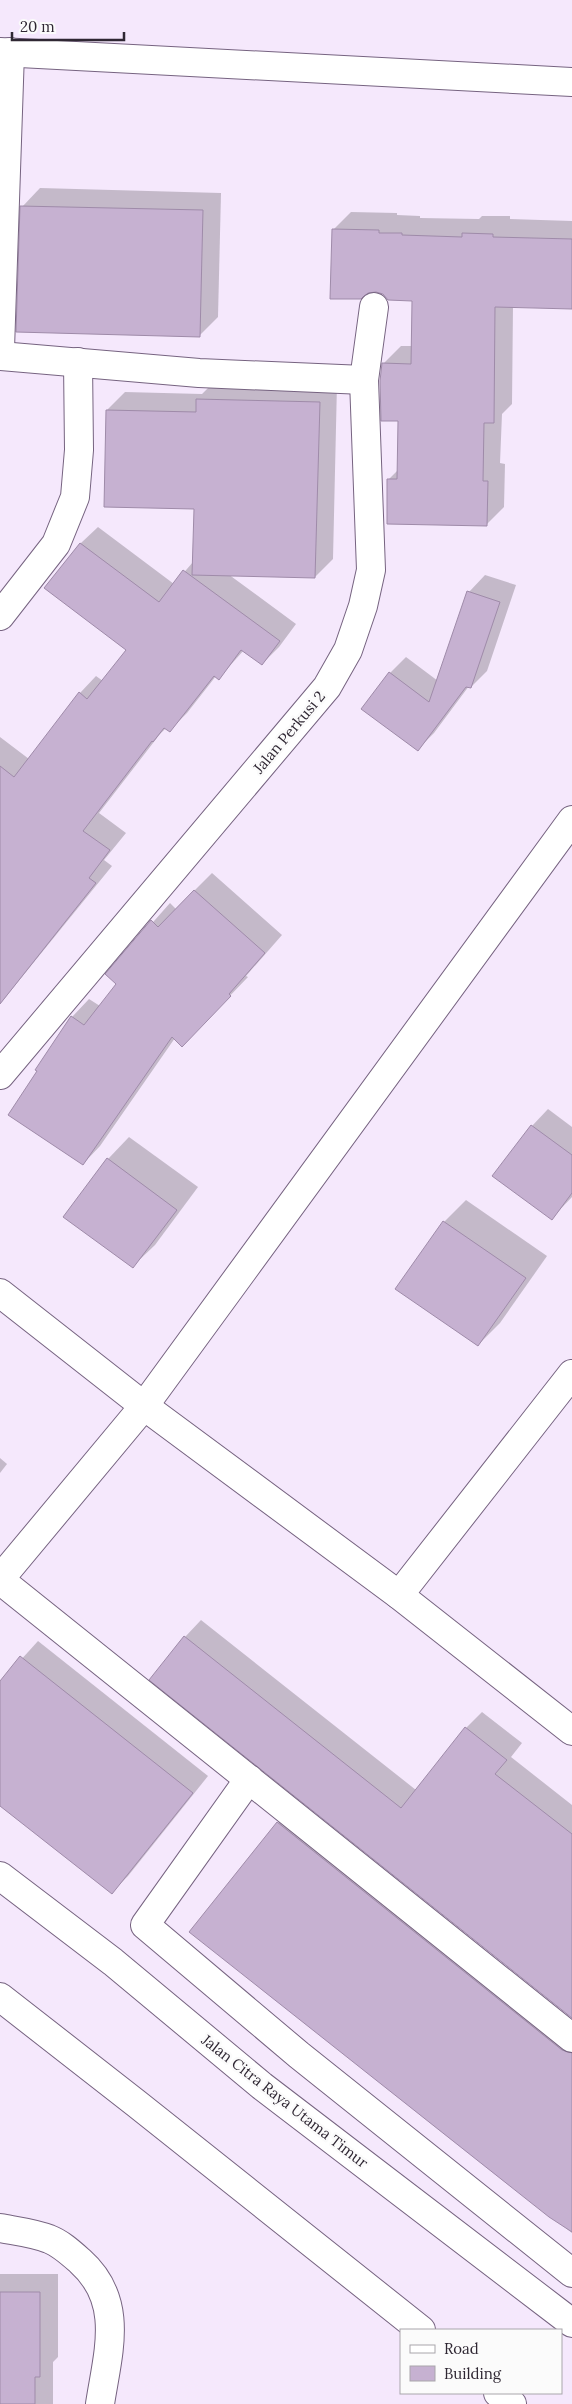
<svg xmlns="http://www.w3.org/2000/svg" width="572" height="2404" viewBox="0 0 572 2404" font-family="Lora,serif">
  <style>
    .shadow { fill: #0003 }
    .building { fill: #c6b1d1; stroke: #9f8ba9 }
    .lines { fill: none; stroke-linecap: round; stroke-linejoin: round }
    .minor-casing { stroke: #766380; stroke-width: 30 }
    .secondary-casing { stroke: #766380; stroke-width: 30 }
    .minor { stroke: #fff; stroke-width: 28 }
    .secondary { stroke: #fff; stroke-width: 28 }
    .labels { text-anchor: middle; dominant-baseline: central; stroke-width: 5; stroke-linejoin: round; paint-order: stroke }
    .street-label { font-size: 15px; fill: #2f2733; stroke: #fbfbfb }
  </style>
  <rect width="100%" height="100%" fill="#f5e8fc"/>
  <g class="shadow">
    <polygon points="40,188 221,193 218,317 199,336 22,207"/>
    <polygon points="351,212 397,213 397,215 420,216 420,218 479,219 482,216 510,216 510,219 572,221 572,308 513,306 512,404 502,414 500,463 505,464 504,507 486,525 389,479 398,470 399,420 383,364 401,346 413,346 413,300 333,230"/>
    <polygon points="215,381 337,384 333,559 315,577 228,574 296,624 279,647 262,664 244,650 219,678 216,676 187,713 170,730 166,728 160,734 99,813 126,833 104,860 112,866 0,1004 0,737 29,759 80,693 96,676 103,681 127,650 46,588 81,543 98,527 174,584 193,562 195,508 107,410 125,392 202,394"/>
    <polygon points="485,575 516,585 487,671 471,687 469,686 434,733 418,749 390,673 406,657 438,681 469,592"/>
    <polygon points="212,873 282,935 246,976 248,977 200,1027 175,1038 100,1146 83,1164 72,1017 89,999 100,1006 117,984 107,974 170,903 176,909"/>
    <polygon points="548,1109 572,1127 572,1197 552,1218 532,1126"/>
    <polygon points="129,1137 198,1187 155,1245 133,1266 108,1159"/>
    <polygon points="466,1200 547,1256 500,1323 478,1345 444,1222"/>
    <polygon points="0,1458 7,1464 0,1473"/>
    <polygon points="201,1620 416,1790 466,1728 482,1712 522,1743 511,1757 572,1805 572,2016 185,1637"/>
    <polygon points="38,1641 208,1776 128,1876 111,1893 0,1804 0,1683"/>
    <polygon points="295,1806 572,2028 572,2233 191,1932 278,1823"/>
    <polygon points="0,2274 58,2274 58,2357 53,2362 53,2404 0,2404"/>
  </g>
  <g class="building">
    <polygon points="20,206 203,210 200,337 16,332"/>
    <polygon points="332,229 379,230 379,233 402,233 402,235 462,237 462,233 493,234 493,237 572,239 572,309 495,307 494,423 484,423 483,481 488,481 487,526 387,524 387,479 397,479 398,421 381,421 380,381 382,363 411,364 412,301 388,300 383,294 376,292 368,293 361,299 330,299"/>
    <polygon points="196,399 320,402 315,578 192,575 194,509 104,507 106,410 196,412"/>
    <polygon points="80,543 159,602 183,570 280,641 262,665 241,650 219,680 214,676 170,732 164,728 153,742 152,741 83,831 110,850 89,878 96,883 0,1004 0,766 14,777 79,692 87,699 126,650 44,588"/>
    <polygon points="467,591 500,602 471,688 466,687 418,751 361,709 389,672 429,702"/>
    <polygon points="194,890 265,953 229,994 231,996 182,1047 172,1037 83,1165 8,1115 37,1071 35,1070 71,1016 84,1025 116,984 105,974 151,920 158,927"/>
    <polygon points="531,1125 572,1155 572,1193 552,1220 492,1176"/>
    <polygon points="107,1158 177,1210 133,1268 63,1217"/>
    <polygon points="443,1221 526,1278 478,1346 395,1289"/>
    <polygon points="184,1636 401,1808 465,1727 507,1760 495,1774 572,1834 572,2018 149,1680"/>
    <polygon points="20,1656 193,1793 112,1894 0,1806 0,1681"/>
    <polygon points="277,1822 562,2050 572,2053 572,2232 549,2217 189,1932"/>
    <polygon points="0,2292 40,2292 40,2377 35,2377 35,2404 0,2404"/>
  </g>
  <g class="lines">
    <g class="minor-casing">
      <g id="minor">
        <polyline points="0,52 572,82"/>
        <polyline points="0,349 10,52"/>
        <polyline points="0,356 199,373 364,380"/>
        <polyline points="0,616 56,544 75,497 79,450 78,362"/>
        <polyline points="0,1075 327,687 348,650 363,606 371,570 364,380 374,307"/>
        <polyline points="0,1293 144,1406 399,1595 572,1731"/>
        <polyline points="0,1579 144,1406 572,820"/>
        <polyline points="0,1580 572,2038"/>
        <polyline points="399,1595 572,1374"/>
        <polyline points="249,1779 145,1925 299,2055 572,2273"/>
        <path d="M0,2228C16,2231 34,2233 49,2239C60,2243 71,2253 80,2261C125,2301 108,2352 100,2404"/>
      </g>
    </g>
    <g class="secondary-casing">
      <g id="secondary">
        <polyline points="0,1876 113,1962 262,2086 572,2323"/>
        <polyline points="0,1997 137,2104 421,2330"/>
        <polyline points="498,2393 512,2404"/>
      </g>
    </g>
    <use href="#minor" class="minor"/>
    <use href="#secondary" class="secondary"/>
  </g>
  <g class="labels">
    <g class="street-label">
      <text transform="translate(289 732) rotate(-50)">Jalan Perkusi 2</text>
      <text transform="translate(285 2101) rotate(38)">Jalan Citra Raya Utama Timur</text>
    </g>
  </g>
  <rect x="400" y="2329" width="162" height="65" fill="#fbfbfb" stroke="#a9a6ab"/>
  <rect x="410" y="2345" width="25" height="8" fill="#ffffff" stroke="#a9a6ab"/>
  <text x="444" y="2354" font-size="15" fill="#2f2733">Road</text>
  <rect x="410" y="2366" width="25" height="15" fill="#c6b1d1" stroke="#a9a6ab"/>
  <text x="444" y="2379" font-size="15" fill="#2f2733">Building</text>
  <path d="M12 32v8h112v-8" fill="none" stroke="#2f2733" stroke-width="2.5"/>
  <text x="20" y="32" font-size="15" fill="#2f2733" stroke="#fbfbfb" stroke-width="4" paint-order="stroke">20 m</text>
</svg>
